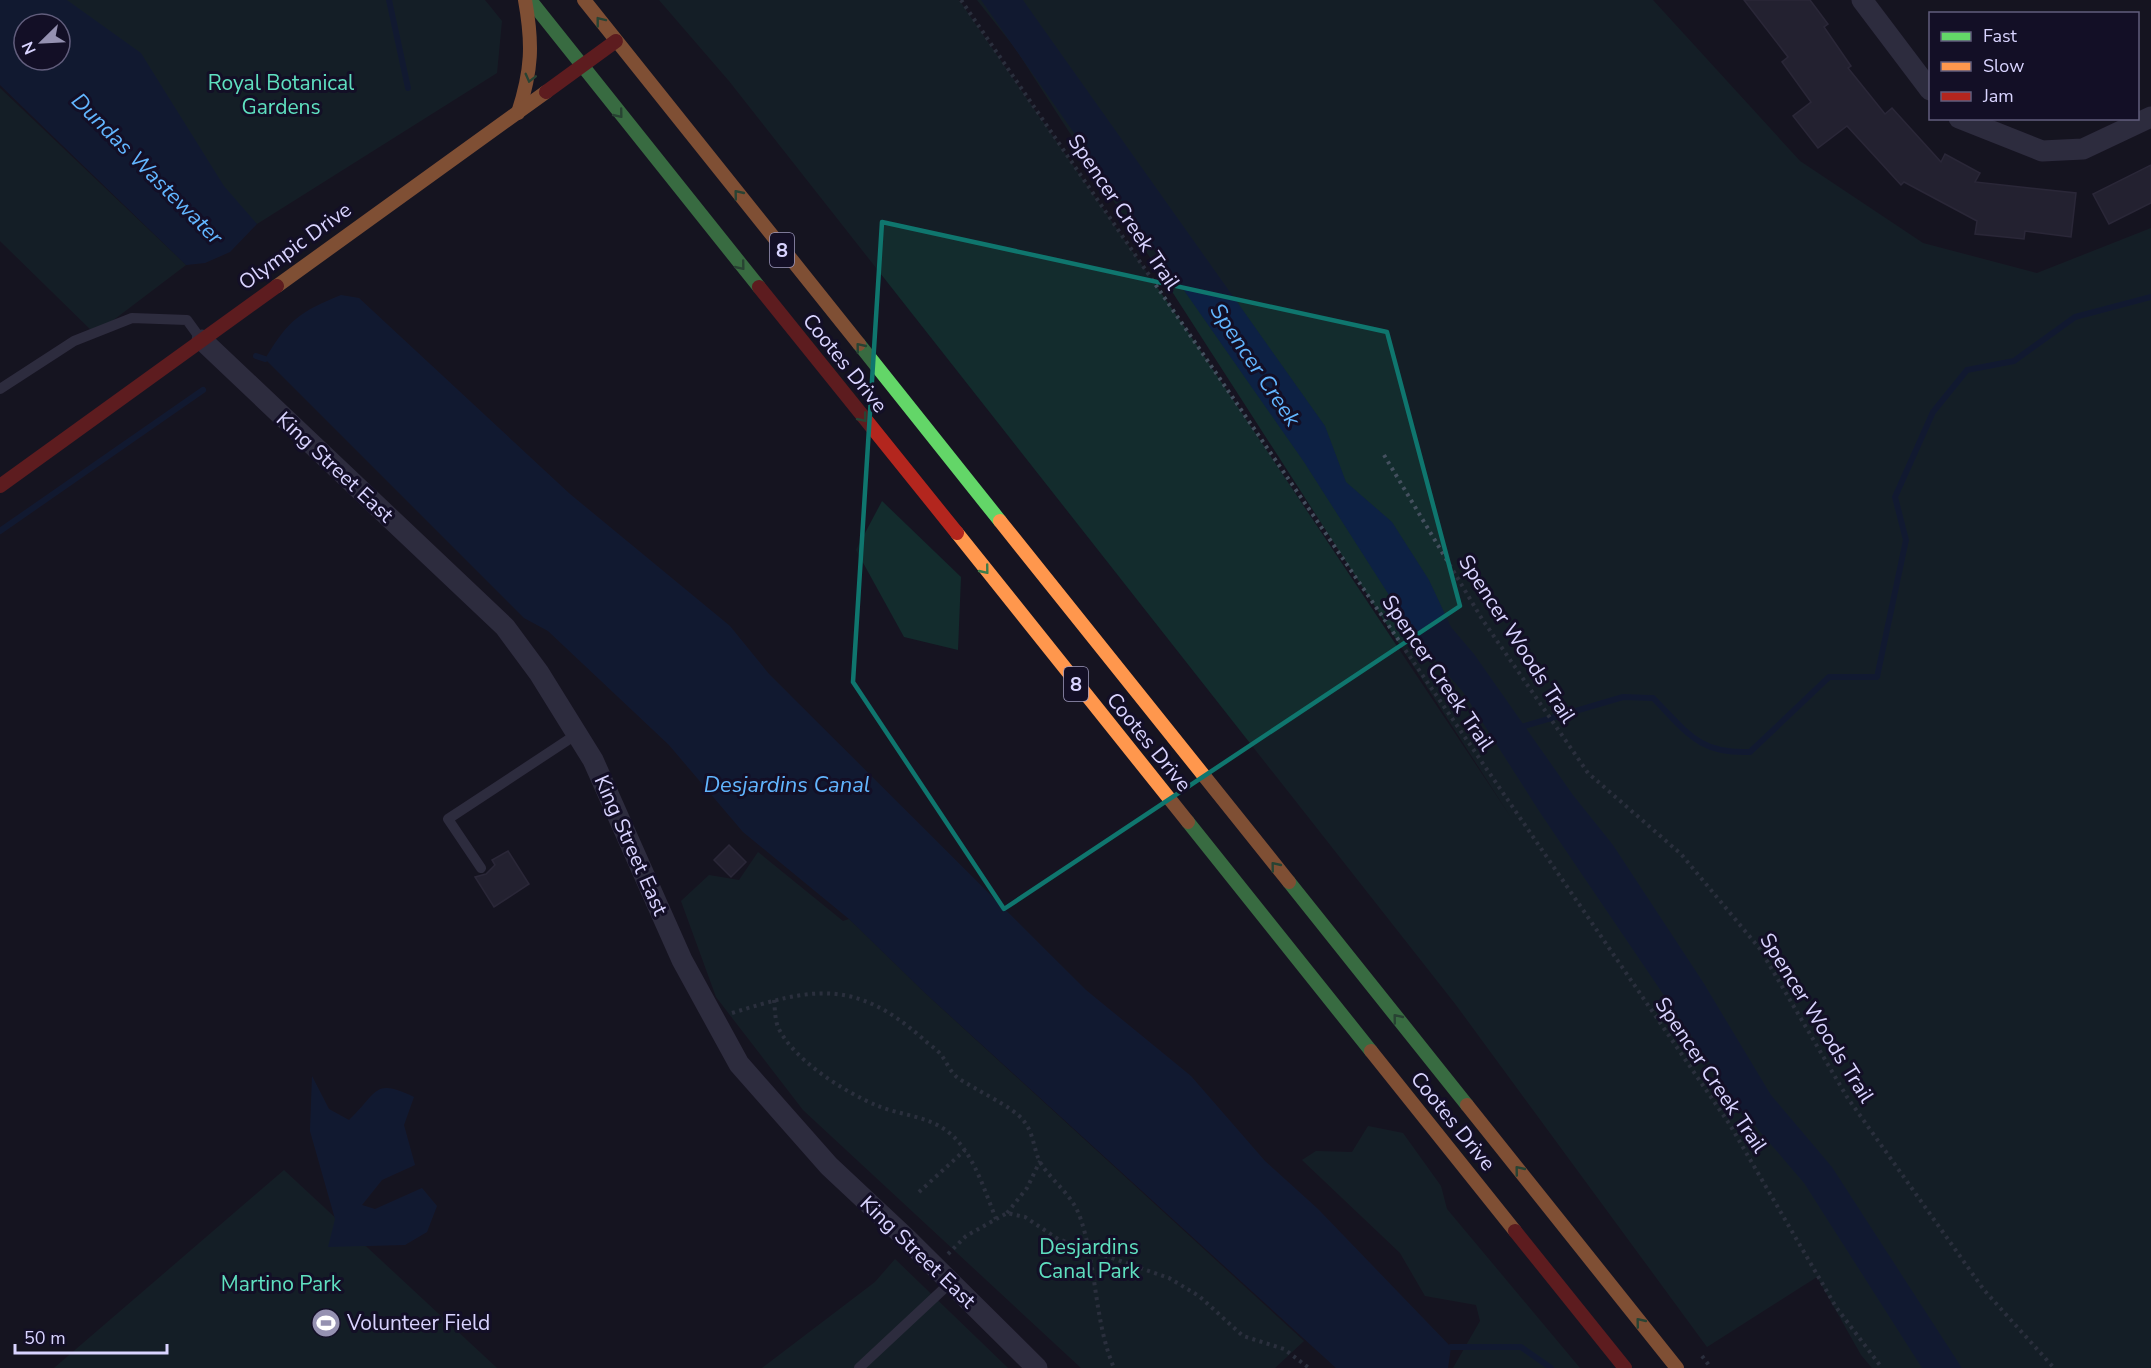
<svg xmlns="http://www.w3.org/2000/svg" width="2151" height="1368" viewBox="0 0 2151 1368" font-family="'Nunito Sans',sans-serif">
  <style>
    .green { fill: #132c2d }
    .water { fill: #0d2144; fill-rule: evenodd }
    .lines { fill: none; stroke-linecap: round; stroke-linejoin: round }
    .stream { stroke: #0d2144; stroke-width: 6 }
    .building { fill: #343243; stroke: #433f54; stroke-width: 1.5 }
    .path { stroke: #44505f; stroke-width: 4; stroke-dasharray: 3 4.5; stroke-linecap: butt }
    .lane { stroke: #4a4962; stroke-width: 10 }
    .street { stroke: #4a4962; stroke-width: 21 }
    .fast { stroke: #63d668; stroke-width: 14 }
    .slow { stroke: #ff974d; stroke-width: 14 }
    .jam { stroke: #b3261e; stroke-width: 14 }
    .oneway { stroke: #3f7c4a }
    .marked { fill: none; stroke: #0f766e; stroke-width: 4.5; stroke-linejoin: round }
    .labels { text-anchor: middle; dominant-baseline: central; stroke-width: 6; stroke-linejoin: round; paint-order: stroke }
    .shield { fill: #130f26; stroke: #9e99be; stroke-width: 1.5 }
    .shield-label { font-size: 20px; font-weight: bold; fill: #d9d4ff }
    .park-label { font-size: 21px; fill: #5fe0c0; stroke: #130f26 }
    .street-label { font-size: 21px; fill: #d9d4ff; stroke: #130f26 }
    .poi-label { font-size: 21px; fill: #d9d4ff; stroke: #130f26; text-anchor: start }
    .water-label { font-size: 22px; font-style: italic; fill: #62b6ff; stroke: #130f26 }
  </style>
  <rect width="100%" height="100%" fill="#161421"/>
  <g class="green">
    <polygon points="29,0 485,0 502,21 497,73 257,224 60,24"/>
    <polygon points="659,0 959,0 1188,332 1512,819 1015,48 977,0 1653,0 1800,161 1923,243 2037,273 2151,228 2151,1368 1872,1368 1861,1355 1817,1277 1707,1347 1456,1005 729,81"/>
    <polygon points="0,88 186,265 95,334 0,241"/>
    <polygon points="882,501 961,577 958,650 904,637 856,550"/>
    <polygon points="758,852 843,921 849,919 925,993 1304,1341 1275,1368 1081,1368 803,1110 716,997 681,901 709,875 739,880"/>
    <polygon points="1368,1126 1403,1133 1441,1186 1447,1209 1580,1368 1453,1368 1480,1321 1476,1305 1425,1296 1400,1253 1302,1160 1316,1151 1352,1152"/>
    <polygon points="284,1170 497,1368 54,1368"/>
    <polygon points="895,1259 1008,1368 762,1368 875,1282"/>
  </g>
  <g class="water">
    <path d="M0,0H67L141,53L224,186L257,224L230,252L205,263L186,265L0,85ZM24,24H60V60H24Z"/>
    <polygon points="981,0 1023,0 1325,426 1346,482 1392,522 1429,580 1451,627 1474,654 1573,795 1613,845 1703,982 1771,1095 1832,1167 1962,1368 1922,1368 1804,1183 1743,1112 1541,814 1463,692 1419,642 1304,462"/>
    <path d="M341,295L359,298L570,494L730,626L769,674L1086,990L1191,1076L1265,1161L1318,1209L1451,1347L1448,1368H1336L925,993L849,919L743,832L669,745L548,631L524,618L265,359C289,319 300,312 341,295Z"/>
    <path d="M312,1076L329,1109L349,1120C378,1093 373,1077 414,1097L404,1125L415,1165L382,1180L362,1205L375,1209L422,1188L437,1206L427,1232L405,1245L328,1247L335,1219L310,1131Z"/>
  </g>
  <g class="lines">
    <g class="stream">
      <polyline points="389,0 408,88"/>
      <polyline points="256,356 265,359"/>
      <polyline points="0,531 203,390"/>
      <path d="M1518,728L1623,697L1653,698C1687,732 1698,754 1750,752L1829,677H1877L1906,540L1895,497L1933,412L1967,370L2014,361L2075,317L2151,297"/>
      <polyline points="1451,1347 1521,1347 1551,1368"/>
    </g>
  </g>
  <g class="building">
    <polygon points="1744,0 1810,0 1828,24 1824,27 1851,66 1848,68 1885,114 1892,108 1941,162 1945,154 1980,173 1975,182 2076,193 2071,237 2025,231 2024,239 1975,234 1977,221 1904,182 1901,185 1847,126 1818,148 1793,116 1811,102 1782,62 1788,57"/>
    <polygon points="2151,165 2151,203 2109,224 2093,194"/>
    <polygon points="729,845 746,862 731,877 714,860"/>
    <polygon points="508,851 529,884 494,907 475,877 486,874 495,865 492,860"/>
  </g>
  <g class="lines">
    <g class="path">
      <polyline points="961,0 1730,1125 1836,1307 1882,1368"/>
      <polyline points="1384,455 1482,619 1588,773 1681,854 1760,949 1847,1097 1984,1290 2054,1368"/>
      <path d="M774,1000C775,1009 775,1020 778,1027C793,1060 846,1093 878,1106C900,1115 927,1116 947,1131C973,1151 984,1189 996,1219"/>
      <path d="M732,1013C812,988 854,978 922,1038C928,1044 937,1049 942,1056C947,1063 951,1073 958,1078C974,1089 1013,1107 1023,1120C1034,1133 1033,1148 1040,1162C1052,1182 1072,1194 1080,1217C1097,1266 1094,1321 1114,1368"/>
      <polyline points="919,1192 965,1150"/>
      <polyline points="1007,1213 1027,1188 1040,1161"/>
      <polyline points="948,1254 966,1236 1007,1213 1025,1217 1058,1239 1169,1278 1199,1296 1243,1336 1284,1349 1309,1368"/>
      <polyline points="1702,1356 1711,1368"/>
    </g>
    <g class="lane">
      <polyline points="0,389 74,341 132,318 187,320 200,338"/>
      <polyline points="481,868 448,819 577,734"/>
      <polyline points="859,1368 950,1283"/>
    </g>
    <g class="street">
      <polyline points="1862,0 1930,90"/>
      <polyline points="1959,118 2042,151 2083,149 2151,117"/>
      <polyline points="202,340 505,627 539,673 593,760 682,960 739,1064 829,1166 908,1240 1037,1368"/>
    </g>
    <g class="fast">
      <polyline points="530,0 759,287"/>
      <polyline points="859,344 1000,521"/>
      <polyline points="1188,822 1371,1051"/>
      <polyline points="1289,882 1467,1105"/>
    </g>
    <g class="slow">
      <polyline points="584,0 859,344"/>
      <path d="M518,113C532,70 533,44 525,0"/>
      <polyline points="277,286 546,92"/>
      <polyline points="1000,521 1289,882"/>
      <polyline points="957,533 1188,822"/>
      <polyline points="1371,1051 1515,1231"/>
      <polyline points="1467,1105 1677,1368"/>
    </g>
    <g class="jam">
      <polyline points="546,92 616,41"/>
      <polyline points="759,287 957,533"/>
      <polyline points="0,486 277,286"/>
      <polyline points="1515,1231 1625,1368"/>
    </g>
  </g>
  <defs><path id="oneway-chevron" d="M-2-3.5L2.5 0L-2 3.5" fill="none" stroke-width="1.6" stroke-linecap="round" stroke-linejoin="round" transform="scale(1.5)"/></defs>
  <g class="oneway">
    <use href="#oneway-chevron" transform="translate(600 21) rotate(-128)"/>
    <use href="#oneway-chevron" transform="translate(530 78) rotate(104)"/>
    <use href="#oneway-chevron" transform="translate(619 114) rotate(51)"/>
    <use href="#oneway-chevron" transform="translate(738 194) rotate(-129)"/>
    <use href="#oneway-chevron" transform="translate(741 266) rotate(51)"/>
    <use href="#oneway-chevron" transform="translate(860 347) rotate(-129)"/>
    <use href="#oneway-chevron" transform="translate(863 418) rotate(51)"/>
    <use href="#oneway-chevron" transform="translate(985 570) rotate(51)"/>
    <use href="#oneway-chevron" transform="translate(1275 866) rotate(-129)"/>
    <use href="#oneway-chevron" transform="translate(1397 1018) rotate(-129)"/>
    <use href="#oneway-chevron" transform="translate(1519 1170) rotate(-129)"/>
    <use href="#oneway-chevron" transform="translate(1640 1322) rotate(-129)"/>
  </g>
  <path d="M0 0H2151V1368H0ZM882,222L1387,332L1460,606L1004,909L853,682Z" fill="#161421" fill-opacity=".55" fill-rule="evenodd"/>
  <path class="marked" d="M882,222L1387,332L1460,606L1004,909L853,682Z"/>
  <defs>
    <g id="stadium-disc" transform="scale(1.5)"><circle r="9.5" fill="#9591b1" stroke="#130f26"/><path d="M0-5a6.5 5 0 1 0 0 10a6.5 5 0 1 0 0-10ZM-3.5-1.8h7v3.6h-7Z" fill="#fff"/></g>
  </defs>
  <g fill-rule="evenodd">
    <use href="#stadium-disc" x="326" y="1323"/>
  </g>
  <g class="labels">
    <g class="shield">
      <rect x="770" y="233" width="24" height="34" rx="4.5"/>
      <rect x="1064" y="667" width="24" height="34" rx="4.5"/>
    </g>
    <g class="shield-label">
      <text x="782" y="250">8</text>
      <text x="1076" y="684">8</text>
    </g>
    <g class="park-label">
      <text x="281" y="83">Royal Botanical<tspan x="281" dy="24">Gardens</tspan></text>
      <text x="1089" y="1247">Desjardins<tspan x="1089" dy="24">Canal Park</tspan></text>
      <text x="281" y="1284">Martino Park</text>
    </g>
    <g class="street-label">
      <text transform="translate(1124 212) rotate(56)">Spencer Creek Trail</text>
      <text transform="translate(295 246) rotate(-36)">Olympic Drive</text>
      <text transform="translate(845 363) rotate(51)">Cootes Drive</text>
      <text transform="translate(335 467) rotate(43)">King Street East</text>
      <text transform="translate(1517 639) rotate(57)">Spencer Woods Trail</text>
      <text transform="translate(1438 673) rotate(56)">Spencer Creek Trail</text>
      <text transform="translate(1149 742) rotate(51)">Cootes Drive</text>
      <text transform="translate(631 845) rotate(66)">King Street East</text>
      <text transform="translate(1817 1018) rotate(58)">Spencer Woods Trail</text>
      <text transform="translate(1711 1075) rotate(56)">Spencer Creek Trail</text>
      <text transform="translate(1453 1121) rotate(51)">Cootes Drive</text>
      <text transform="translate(918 1252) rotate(44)">King Street East</text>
    </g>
    <g class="poi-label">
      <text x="347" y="1323">Volunteer Field</text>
    </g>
    <g class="water-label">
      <text transform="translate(147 169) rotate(45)">Dundas Wastewater</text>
      <text transform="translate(1255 365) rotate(56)">Spencer Creek</text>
      <text x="787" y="785">Desjardins Canal</text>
    </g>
  </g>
  <rect x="1929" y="12" width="210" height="108" fill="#130f26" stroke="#625e7d" stroke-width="1.5"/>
  <rect x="1941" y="32" width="30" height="9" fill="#63d668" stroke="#625e7d" stroke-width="1.5"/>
  <text x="1983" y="42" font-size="18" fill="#d9d4ff">Fast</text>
  <rect x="1941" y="62" width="30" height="9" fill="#ff974d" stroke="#625e7d" stroke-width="1.5"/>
  <text x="1983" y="72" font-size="18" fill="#d9d4ff">Slow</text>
  <rect x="1941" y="92" width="30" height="9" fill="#b3261e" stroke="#625e7d" stroke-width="1.5"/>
  <text x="1983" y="102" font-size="18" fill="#d9d4ff">Jam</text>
  <g transform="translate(42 42) rotate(246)"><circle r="28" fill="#130f26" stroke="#625e7d" stroke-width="1.5"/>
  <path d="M0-4.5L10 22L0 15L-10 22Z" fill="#9591b1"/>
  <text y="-9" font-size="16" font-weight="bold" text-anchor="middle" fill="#d9d4ff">N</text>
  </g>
  <path d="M15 1344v9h152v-9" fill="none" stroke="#d9d4ff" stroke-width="3"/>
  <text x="24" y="1344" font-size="18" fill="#d9d4ff" stroke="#130f26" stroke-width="4.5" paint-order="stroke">50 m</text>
</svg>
